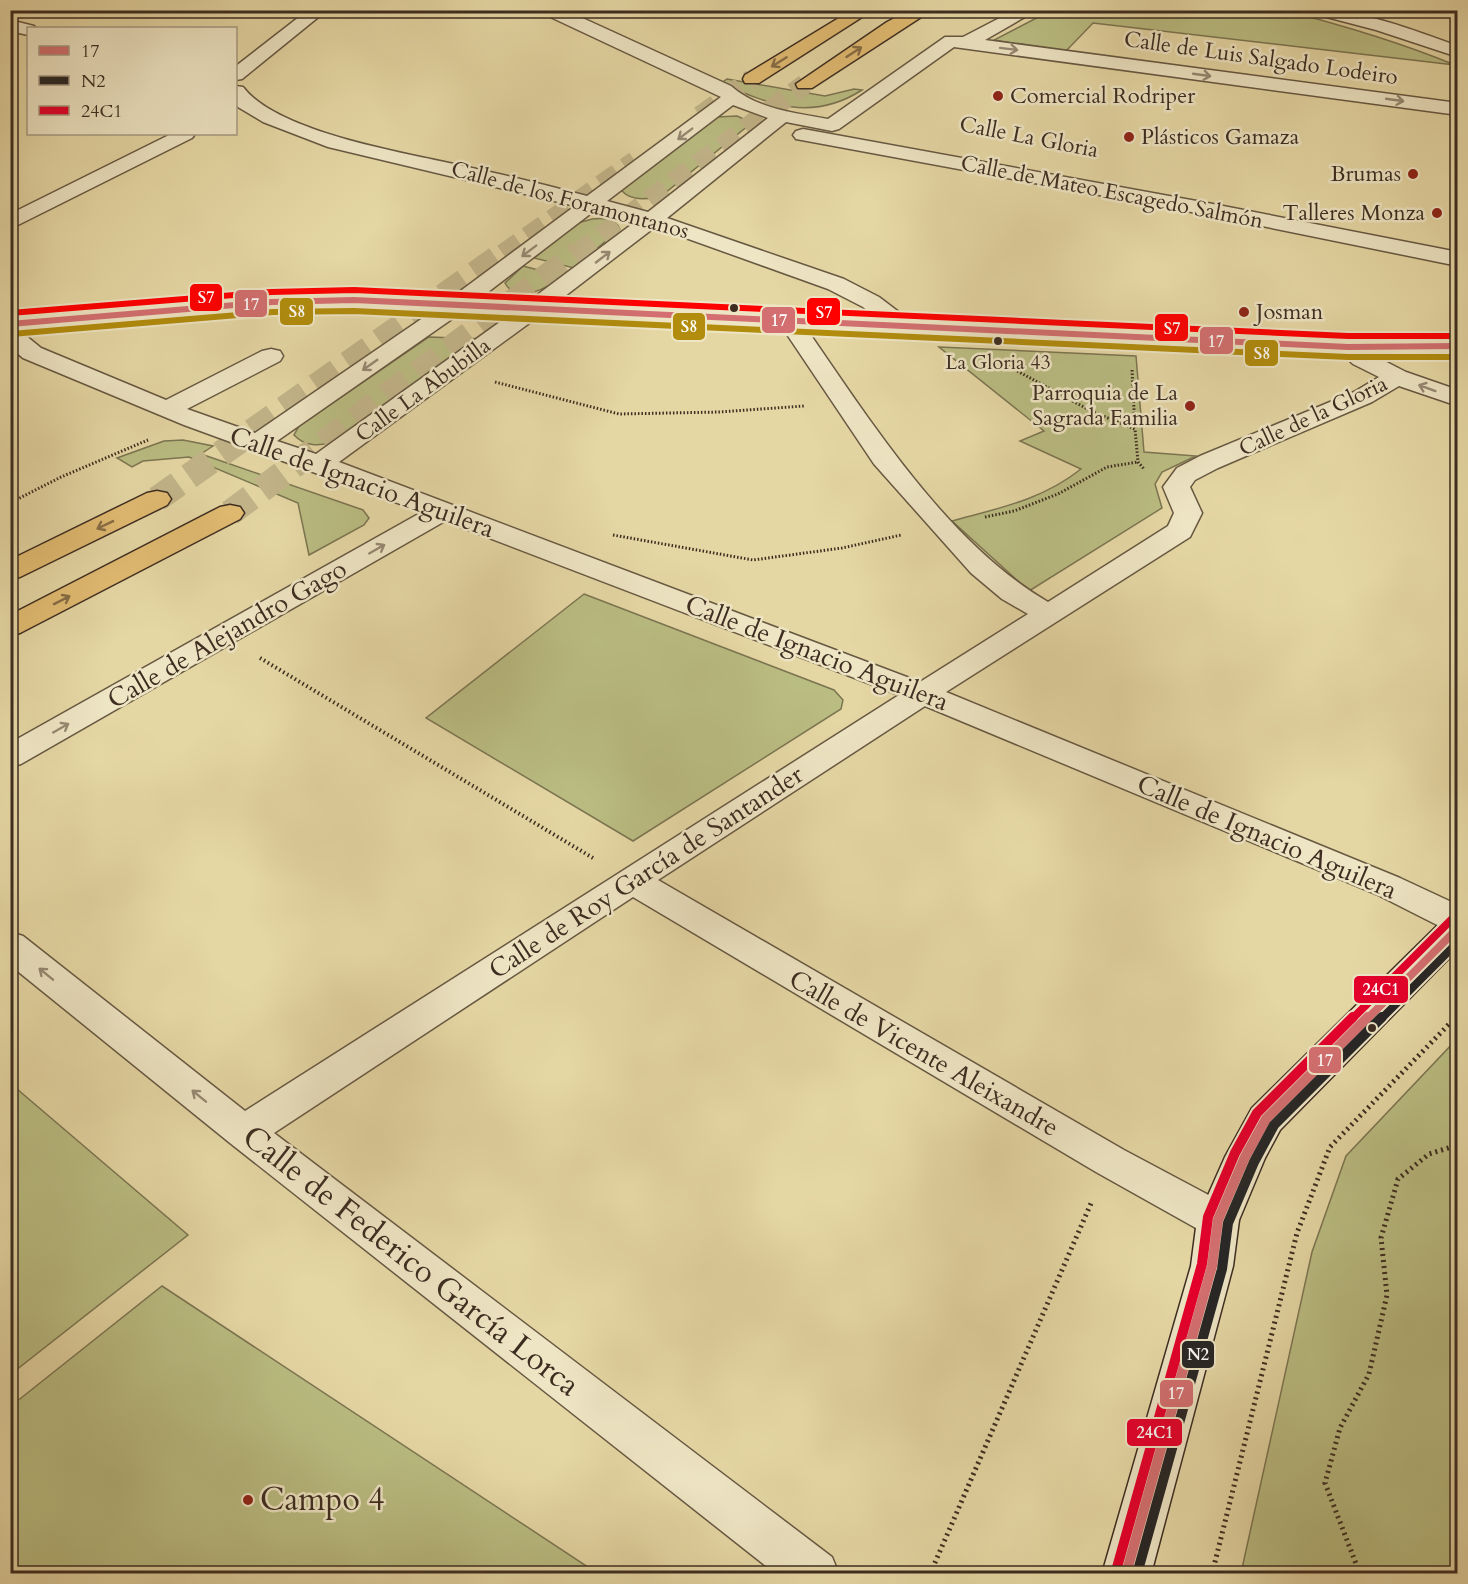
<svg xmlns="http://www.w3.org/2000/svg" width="1468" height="1584" viewBox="0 0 1468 1584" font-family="Cardo,serif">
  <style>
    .green { fill: #babd82; stroke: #7c7552; stroke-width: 1.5 }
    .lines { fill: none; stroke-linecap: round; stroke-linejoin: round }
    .motorway-tunnel-far1 { stroke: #c3b58a; stroke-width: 20; stroke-dasharray: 20 10; stroke-linecap: butt }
    .motorway-tunnel { stroke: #c3b58a; stroke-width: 26; stroke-dasharray: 26 13; stroke-linecap: butt }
    .minor-casing { stroke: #675842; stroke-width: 3 }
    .secondary-casing { stroke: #3d2d21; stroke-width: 3 }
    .motorway-casing { stroke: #3d2d21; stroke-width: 3 }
    .path-far2 { stroke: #3d2d21; stroke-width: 3; stroke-dasharray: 1.5 2; stroke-linecap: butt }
    .path-far1 { stroke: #3d2d21; stroke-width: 4; stroke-dasharray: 1.5 3; stroke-linecap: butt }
    .path { stroke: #3d2d21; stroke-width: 5; stroke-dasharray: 2 4; stroke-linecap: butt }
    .minor { fill: #eee5c4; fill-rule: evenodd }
    .secondary { fill: #eee5c4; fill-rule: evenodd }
    .motorway { fill: #e2bc72; fill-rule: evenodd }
    .bus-1-far2-casing { stroke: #eee5c4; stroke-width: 10 }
    .bus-1-far1-casing { stroke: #eee5c4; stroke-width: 12 }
    .bus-1-casing { stroke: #eee5c4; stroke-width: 14 }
    .bus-2-far1-casing { stroke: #eee5c4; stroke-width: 12 }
    .bus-2-casing { stroke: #eee5c4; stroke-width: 14 }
    .bus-3-far1-casing { stroke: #eee5c4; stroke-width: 12 }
    .bus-3-casing { stroke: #eee5c4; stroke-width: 14 }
    .bus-4-casing { stroke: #eee5c4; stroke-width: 10 }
    .bus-5-casing { stroke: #eee5c4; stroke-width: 10 }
    .bus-1-far2 { stroke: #d36f70; stroke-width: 6 }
    .bus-1-far1 { stroke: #d36f70; stroke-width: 8 }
    .bus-1 { stroke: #d36f70; stroke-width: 10 }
    .bus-2-far1 { stroke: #262626; stroke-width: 8 }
    .bus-2 { stroke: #262626; stroke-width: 10 }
    .bus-3-far1 { stroke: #e4002b; stroke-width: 8 }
    .bus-3 { stroke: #e4002b; stroke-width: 10 }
    .bus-4 { stroke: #b18c0d; stroke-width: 6 }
    .bus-5 { stroke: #f00; stroke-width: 6 }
    .oneway { stroke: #968972 }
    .oneway2 { stroke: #876d45 }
    .poi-dot { fill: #8f2418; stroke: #eee5c4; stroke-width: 2 }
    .bus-dot { fill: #3d2d21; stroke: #eee5c4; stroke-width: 2 }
    .labels { text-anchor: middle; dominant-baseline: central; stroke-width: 5; stroke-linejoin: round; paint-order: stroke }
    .far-bus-label { font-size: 20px; fill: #3d2d21; stroke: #eee5c4 }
    .far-street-label { font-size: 22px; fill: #3d2d21; stroke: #eee5c4 }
    .far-poi-label { font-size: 22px; fill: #3d2d21; stroke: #eee5c4; text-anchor: start }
    .street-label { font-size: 26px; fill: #3d2d21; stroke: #eee5c4 }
    .near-street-label { font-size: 32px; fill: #3d2d21; stroke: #eee5c4 }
    .near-poi-label { font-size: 32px; fill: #3d2d21; stroke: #eee5c4; text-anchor: start }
    .line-badge { stroke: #eee5c4; stroke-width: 2 }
    .badge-label { font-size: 16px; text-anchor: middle; font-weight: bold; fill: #fff }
  </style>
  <rect width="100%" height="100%" fill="#e5d7a4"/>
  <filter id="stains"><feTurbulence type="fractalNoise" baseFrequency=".00333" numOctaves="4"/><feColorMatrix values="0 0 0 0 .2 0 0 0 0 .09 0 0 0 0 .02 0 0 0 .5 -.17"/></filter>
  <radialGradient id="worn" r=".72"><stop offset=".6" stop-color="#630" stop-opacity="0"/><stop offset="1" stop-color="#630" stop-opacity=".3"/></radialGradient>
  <g class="green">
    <path d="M1283,10C1342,25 1399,42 1455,65L1093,23L1066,51L994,40L1050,11Z"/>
    <path d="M727,79L825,96L854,89L862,90C812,122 770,105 721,83Z"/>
    <path d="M737,116L748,121L749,125L665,193C652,200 632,202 622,191L623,187L716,117Z"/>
    <path d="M592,219C603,218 615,218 620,229L574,268L534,258L578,223Z"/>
    <path d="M523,266L562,276C549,287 517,306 505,283Z"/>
    <path d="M429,337L483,339L334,442C319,446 305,447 294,435L299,426Z"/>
    <path d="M939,347L1136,356L1144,452L1196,456L1162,472L1155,484L1162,508L1029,591L952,521C999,508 1042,500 1081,469L1020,441L1044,431Z"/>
    <polygon points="183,440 213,446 201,454 363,510 369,518 364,525 309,555 298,503 189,457 143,461 132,467 117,458 164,441"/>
    <polygon points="584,594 834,690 843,700 841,709 633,841 426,718"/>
    <polygon points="1457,1039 1457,1573 1241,1573 1312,1252 1346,1156"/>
    <polygon points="10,1083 188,1235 11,1374 10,1374"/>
    <polygon points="162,1286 597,1573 11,1573 11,1406"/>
  </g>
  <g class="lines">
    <g class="motorway-tunnel-far1">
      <polyline points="700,116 752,79"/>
      <polyline points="503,254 635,161"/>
      <polyline points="577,254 805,84"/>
    </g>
    <g class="motorway-tunnel">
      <polyline points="157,499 505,253"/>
      <polyline points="230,513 579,253"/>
    </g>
    <g class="minor-casing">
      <g id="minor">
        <polygon points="308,10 327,10 242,79 236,80 236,66"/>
        <path d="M542,10H565L731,86C757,109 795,113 828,119L945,37H963L1015,10H1037L985,40L1458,103V115L954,47L839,129L832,131L786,122L667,218L844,279L879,297L908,319L1348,340L1458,339V353L1371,354L1406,372L1458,390V406L1399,386L1372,402L1218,468L1195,480L1190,487L1202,513L1190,537L946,692L1400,878L1458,905V932L1445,929L1376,894L925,706L658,880L1124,1150L1233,1208L1239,1220L1233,1232L1218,1237L1203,1232L1096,1172L633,897L274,1133L832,1557L839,1574H776L230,1143L10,965V932L23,936L245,1111L899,695L445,521L21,764L10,767V743L422,512L184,425L23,358L10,347V314L19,316L272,295L354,293L451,298L575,206L328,147L263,122L238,107L236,103V86L243,87C278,133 406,153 463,166C505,175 546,185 587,196L721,97L544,14ZM733,105L768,118L648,212L607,201ZM594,211L635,222L529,301L479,299ZM655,227L828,289L863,307L877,318L556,303ZM354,307L433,311L255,433L187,409L280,361L283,356L280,351L271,349L262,351L166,400L41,348L25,335V330L272,309ZM462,312L511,314L316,454L277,441ZM539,316L782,327L874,464L971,573L1002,599L1028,614L920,682L339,462ZM806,328L1342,354L1353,364L1379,377L1354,392L1200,456L1177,468L1163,487L1174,513L1168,526L1048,602C948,544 871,422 806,328Z"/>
        <path d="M1313,10C1365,10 1409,29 1458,46V57L1376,30L1315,14Z"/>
        <polygon points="10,20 34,26 36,28 28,28 28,35 10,31"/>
        <polygon points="803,129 1213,204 1458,252 1458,266 1213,216 796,139 793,135 796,131"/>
        <polygon points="171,134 195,134 192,138 10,229 10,214"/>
      </g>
    </g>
    <g class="secondary-casing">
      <polygon id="secondary" points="1458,915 1458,949 1280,1130 1265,1158 1239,1220 1233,1266 1151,1574 1102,1574 1191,1266 1197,1220 1225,1157 1252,1108 1445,918"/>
    </g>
    <g class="motorway-casing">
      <g id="motorway">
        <polygon points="852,10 873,10 759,83 745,83 743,79 745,75"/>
        <polygon points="910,10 932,10 812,88 798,88 796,84 887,22"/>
        <polygon points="157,491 167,493 171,499 167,505 20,577 10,579 10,560 147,493"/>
        <polygon points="230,505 240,507 244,513 240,519 20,633 10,636 10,615 220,507"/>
      </g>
    </g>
    <g class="path-far2">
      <polyline points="1008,366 1093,412 1135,429 1138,462 1144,469"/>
      <polyline points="1132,370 1135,429"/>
      <polyline points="495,382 619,414 720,412 804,406"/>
      <polyline points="10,503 61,477 148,440"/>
      <polyline points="985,517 1014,511 1058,494 1107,467 1138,462"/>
      <polyline points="613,535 753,560 842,548 901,535"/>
    </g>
    <g class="path-far1">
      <polyline points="260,658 593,858"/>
      <polyline points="1454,1019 1458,1015"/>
    </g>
    <g class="path">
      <polyline points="930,1574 1092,1201"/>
      <polyline points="1212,1574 1297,1233 1330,1147 1456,1017"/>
      <polyline points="1360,1574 1325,1483 1340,1428 1369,1374 1387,1295 1381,1238 1398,1179 1429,1154 1458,1145"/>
    </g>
    <use href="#minor" class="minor"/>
    <use href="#secondary" class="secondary"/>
    <use href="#motorway" class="motorway"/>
    <g class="bus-1-far2-casing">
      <polyline id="bus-1-far2" points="10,324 272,302 354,300 1348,347 1458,346"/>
    </g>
    <g class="bus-1-far1-casing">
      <polyline id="bus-1-far1" points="1367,1019 1458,928"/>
    </g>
    <g class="bus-1-casing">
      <polyline id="bus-1" points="1126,1574 1212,1266 1218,1220 1245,1157 1266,1119 1368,1017"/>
    </g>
    <g class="bus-2-far1-casing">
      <polyline id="bus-2-far1" points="1381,1019 1458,942"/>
    </g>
    <g class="bus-2-casing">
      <polyline id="bus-2" points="1137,1574 1222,1269 1228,1223 1254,1162 1274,1125 1382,1017"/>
    </g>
    <g class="bus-3-far1-casing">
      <polyline id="bus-3-far1" points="1352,1019 1451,920"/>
    </g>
    <g class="bus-3-casing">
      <polyline id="bus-3" points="1116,1571 1202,1264 1208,1217 1235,1153 1257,1113 1353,1017"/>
    </g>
    <g class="bus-4-casing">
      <polyline id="bus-4" points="11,334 273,312 354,311 1348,357 1458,357"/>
    </g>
    <g class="bus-5-casing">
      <polyline id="bus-5" points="10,313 271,292 354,290 1348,336 1458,336"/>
    </g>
    <use href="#bus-1-far2" class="bus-1-far2"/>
    <use href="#bus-1-far1" class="bus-1-far1"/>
    <use href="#bus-1" class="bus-1"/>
    <use href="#bus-2-far1" class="bus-2-far1"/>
    <use href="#bus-2" class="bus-2"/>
    <use href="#bus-3-far1" class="bus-3-far1"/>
    <use href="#bus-3" class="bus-3"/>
    <use href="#bus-4" class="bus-4"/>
    <use href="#bus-5" class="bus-5"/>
  </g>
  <defs><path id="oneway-shaft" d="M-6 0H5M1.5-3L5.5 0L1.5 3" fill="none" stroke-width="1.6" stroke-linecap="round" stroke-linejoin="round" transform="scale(1.5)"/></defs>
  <g class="oneway">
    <use href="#oneway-shaft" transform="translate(1009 49) rotate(7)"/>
    <use href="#oneway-shaft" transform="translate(1202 75) rotate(8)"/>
    <use href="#oneway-shaft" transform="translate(1395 100) rotate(8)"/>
    <use href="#oneway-shaft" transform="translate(685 134) rotate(143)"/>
    <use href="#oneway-shaft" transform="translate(529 251) rotate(143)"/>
    <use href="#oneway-shaft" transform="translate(603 257) rotate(-38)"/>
    <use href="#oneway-shaft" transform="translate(370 365) rotate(145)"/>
    <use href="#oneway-shaft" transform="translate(1427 388) rotate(-160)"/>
    <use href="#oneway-shaft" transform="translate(377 549) rotate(-30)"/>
    <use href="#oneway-shaft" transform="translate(61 728) rotate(-30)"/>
    <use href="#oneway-shaft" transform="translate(46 974) rotate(-141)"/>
    <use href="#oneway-shaft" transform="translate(199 1096) rotate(-141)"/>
  </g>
  <g class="oneway2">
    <use href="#oneway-shaft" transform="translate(854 52) rotate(-33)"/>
    <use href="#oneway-shaft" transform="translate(779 62) rotate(148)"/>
    <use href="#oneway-shaft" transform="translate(105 525) rotate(154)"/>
    <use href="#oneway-shaft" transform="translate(62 600) rotate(-27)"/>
  </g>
  <g class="poi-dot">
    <circle cx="998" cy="96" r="6"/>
    <circle cx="1129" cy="137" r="6"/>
    <circle cx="1413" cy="174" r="6"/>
    <circle cx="1437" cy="213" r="6"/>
    <circle cx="1244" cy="312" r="6"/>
    <circle cx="1190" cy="406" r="6"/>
    <circle cx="248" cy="1500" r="6"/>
  </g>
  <g class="bus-dot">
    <circle cx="734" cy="308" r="5"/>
    <circle cx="998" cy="341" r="5"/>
    <circle cx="1372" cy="1028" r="5"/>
  </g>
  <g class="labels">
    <g class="far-bus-label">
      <text x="998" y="362">La Gloria 43</text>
    </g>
    <g class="far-street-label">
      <text transform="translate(1261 58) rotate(8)">Calle de Luis Salgado Lodeiro</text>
      <text transform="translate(1029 137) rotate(11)">Calle La Gloria</text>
      <text transform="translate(1112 192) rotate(11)">Calle de Mateo Escagedo Salmón</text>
      <text transform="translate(570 200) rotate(15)">Calle de los Foramontanos</text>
      <text transform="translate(423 390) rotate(-36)">Calle La Abubilla</text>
      <text transform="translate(1313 416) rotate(-25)">Calle de la Gloria</text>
    </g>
    <g class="far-poi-label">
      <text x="1010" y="96">Comercial Rodriper</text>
      <text x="1141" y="137">Plásticos Gamaza</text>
      <text x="1401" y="174" text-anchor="end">Brumas</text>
      <text x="1425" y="213" text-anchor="end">Talleres Monza</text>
      <text x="1256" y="312">Josman</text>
      <text x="1178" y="393" text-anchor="end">Parroquia de La<tspan x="1178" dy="25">Sagrada Familia</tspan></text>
    </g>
    <g class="street-label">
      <text transform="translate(362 482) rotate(20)">Calle de Ignacio Aguilera</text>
      <text transform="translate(227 634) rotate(-30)">Calle de Alejandro Gago</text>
      <text transform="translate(817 653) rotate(21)">Calle de Ignacio Aguilera</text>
      <text transform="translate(1267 837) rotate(23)">Calle de Ignacio Aguilera</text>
      <text transform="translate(646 872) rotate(-33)">Calle de Roy García de Santander</text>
      <text transform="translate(924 1053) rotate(30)">Calle de Vicente Aleixandre</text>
    </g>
    <g class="near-street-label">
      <text transform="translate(411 1261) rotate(38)">Calle de Federico García Lorca</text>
    </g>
    <g class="near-poi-label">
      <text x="260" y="1500">Campo 4</text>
    </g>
  </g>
  <g class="line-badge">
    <rect x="189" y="283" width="34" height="29" rx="6" fill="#f00"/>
    <rect x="234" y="289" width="34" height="29" rx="6" fill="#d36f70"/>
    <rect x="279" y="297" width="35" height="29" rx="6" fill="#b18c0d"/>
    <rect x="806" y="297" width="35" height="29" rx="6" fill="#f00"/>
    <rect x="761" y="306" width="35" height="28" rx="6" fill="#d36f70"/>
    <rect x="672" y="312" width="34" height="29" rx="6" fill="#b18c0d"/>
    <rect x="1154" y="313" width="35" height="29" rx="6" fill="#f00"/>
    <rect x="1199" y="326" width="35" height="29" rx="6" fill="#d36f70"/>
    <rect x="1244" y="339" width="35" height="28" rx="6" fill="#b18c0d"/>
    <rect x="1353" y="975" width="56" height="29" rx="6" fill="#e4002b"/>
    <rect x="1308" y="1046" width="34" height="28" rx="6" fill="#d36f70"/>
    <rect x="1181" y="1340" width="34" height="29" rx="6" fill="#262626"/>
    <rect x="1159" y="1379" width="35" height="29" rx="6" fill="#d36f70"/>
    <rect x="1126" y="1418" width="57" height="29" rx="6" fill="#e4002b"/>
  </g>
  <g class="badge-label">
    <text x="206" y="303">S7</text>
    <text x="251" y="310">17</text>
    <text x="297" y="317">S8</text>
    <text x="824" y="318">S7</text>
    <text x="779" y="326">17</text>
    <text x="689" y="332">S8</text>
    <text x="1172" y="334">S7</text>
    <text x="1216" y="347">17</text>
    <text x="1262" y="359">S8</text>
    <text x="1381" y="995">24C1</text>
    <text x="1325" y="1066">17</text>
    <text x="1198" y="1360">N2</text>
    <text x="1176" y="1399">17</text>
    <text x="1155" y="1438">24C1</text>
  </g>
  <rect width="1468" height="1584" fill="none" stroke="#e5d7a4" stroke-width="36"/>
  <rect x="12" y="12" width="1444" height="1560" fill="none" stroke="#3d2d21" stroke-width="3"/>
  <rect x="18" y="18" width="1432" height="1548" fill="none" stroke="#3d2d21" stroke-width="1.5"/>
  <rect x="27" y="27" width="210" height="108" fill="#eee5c4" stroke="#a79b83" stroke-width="1.5"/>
  <rect x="39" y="46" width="30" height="9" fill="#d36f70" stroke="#a79b83" stroke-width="1.5"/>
  <text x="81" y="57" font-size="18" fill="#3d2d21">17</text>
  <rect x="39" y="76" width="30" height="9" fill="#262626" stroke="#a79b83" stroke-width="1.5"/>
  <text x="81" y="87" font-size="18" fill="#3d2d21">N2</text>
  <rect x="39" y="106" width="30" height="9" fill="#e4002b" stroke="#a79b83" stroke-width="1.5"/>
  <text x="81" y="117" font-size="18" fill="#3d2d21">24C1</text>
  <rect width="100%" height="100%" filter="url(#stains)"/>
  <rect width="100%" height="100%" fill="url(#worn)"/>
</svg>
